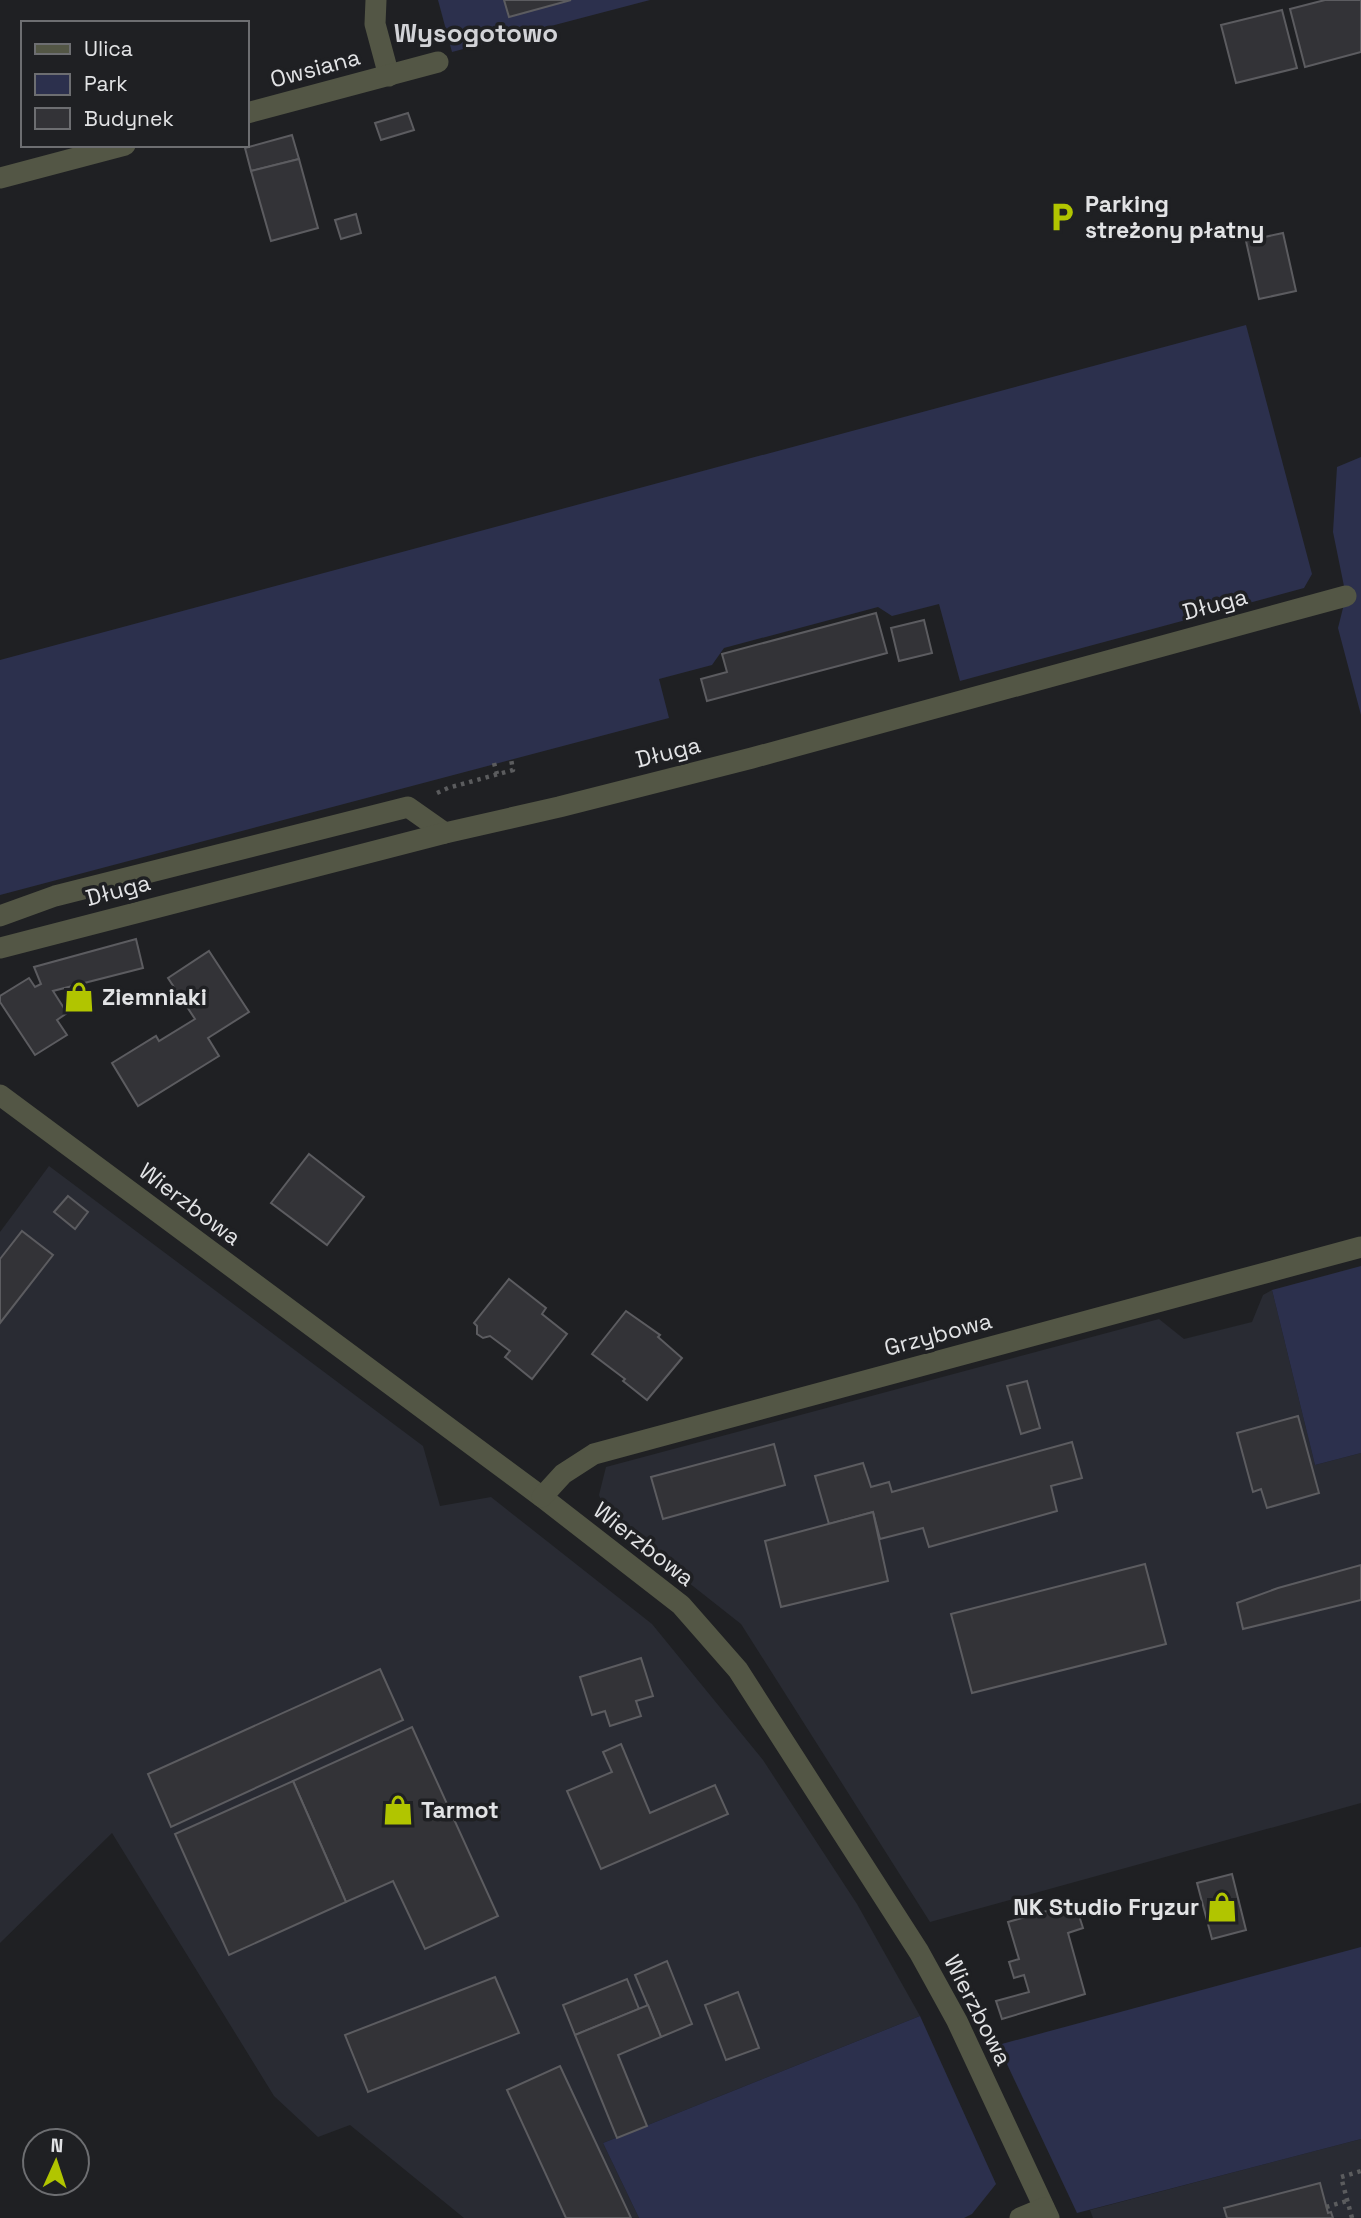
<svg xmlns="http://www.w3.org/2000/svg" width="1361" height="2218" viewBox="0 0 1361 2218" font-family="'Space Grotesk',sans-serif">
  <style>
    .built { fill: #292b33 }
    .green { fill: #2c304d }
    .building { fill: #333337; stroke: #5c5c60; stroke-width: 2 }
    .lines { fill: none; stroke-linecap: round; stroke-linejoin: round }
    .path { stroke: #5b5c5e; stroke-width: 4.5; stroke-dasharray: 3.5 5; stroke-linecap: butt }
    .minor { stroke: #535645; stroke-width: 21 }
    .labels { text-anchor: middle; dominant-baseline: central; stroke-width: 7; stroke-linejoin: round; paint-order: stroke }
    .street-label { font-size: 23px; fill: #e2e3e5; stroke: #1f2023 }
    .poi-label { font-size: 23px; font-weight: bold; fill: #e2e3e5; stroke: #1f2023; text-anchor: start }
    .quarter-label { font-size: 26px; font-weight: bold; fill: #d2d3d7; stroke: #1f2023 }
  </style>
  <rect width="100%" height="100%" fill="#1f2023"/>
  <g class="built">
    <polygon points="49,1166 423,1446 440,1506 491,1497 652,1624 763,1760 857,1904 920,2016 603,2143 639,2218 464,2218 350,2125 318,2137 274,2096 112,1833 0,1943 0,1232"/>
    <polygon points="1272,1290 1315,1465 1361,1453 1361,1803 930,1922 741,1624 608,1519 599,1495 606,1467 1159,1319 1184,1339 1252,1322 1263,1295"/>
    <polygon points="1361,2139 1361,2218 1093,2218 1090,2210"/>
  </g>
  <g class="green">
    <polygon points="438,0 650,0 452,52"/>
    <polygon points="1246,325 1312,574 1304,588 960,681 939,604 892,616 878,607 724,648 712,665 659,679 669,718 0,895 0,660"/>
    <polygon points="1361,457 1361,715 1338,628 1346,596 1333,532 1337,467"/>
    <polygon points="1361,1266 1361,1453 1315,1465 1272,1290"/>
    <polygon points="1361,1947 1361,2139 1077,2213 998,2045"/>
    <polygon points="920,2016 996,2184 972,2214 964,2218 639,2218 603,2143"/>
  </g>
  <g class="building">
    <polygon points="504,0 571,0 509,17"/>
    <polygon points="1325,0 1361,0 1361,52 1305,67 1290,9"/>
    <polygon points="1282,10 1297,68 1236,83 1221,25"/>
    <polygon points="408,113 414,130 381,140 375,123"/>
    <polygon points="292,135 299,159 251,171 245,148"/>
    <polygon points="299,159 318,228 271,241 251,171"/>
    <polygon points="356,214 361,233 341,239 335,220"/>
    <polygon points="1283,233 1296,291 1259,299 1246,241"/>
    <polygon points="876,613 887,653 707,701 701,679 727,672 722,654"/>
    <polygon points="924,620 932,653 899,661 891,628"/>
    <polygon points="136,939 143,968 53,991 67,1013 57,1020 67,1035 35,1055 0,1002 0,996 29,978 35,987 41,984 34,967"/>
    <polygon points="209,951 249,1012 208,1038 219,1056 138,1106 112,1063 156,1036 159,1041 195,1019 168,978"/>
    <polygon points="309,1154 364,1197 327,1245 271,1203"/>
    <polygon points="68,1196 88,1212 75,1229 54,1212"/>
    <polygon points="22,1231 53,1255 0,1323 0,1259"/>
    <polygon points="509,1279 546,1308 542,1314 567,1334 532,1379 505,1357 510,1351 490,1336 483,1338 477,1334 477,1326 474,1323"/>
    <polygon points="626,1311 660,1335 658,1337 682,1358 647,1400 623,1381 625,1379 592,1354"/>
    <polygon points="1027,1381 1040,1428 1021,1434 1007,1386"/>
    <polygon points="1298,1416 1319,1493 1267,1508 1261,1489 1253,1492 1237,1433"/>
    <polygon points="1072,1442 1082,1478 1051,1486 1057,1511 929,1547 923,1528 880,1539 873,1512 829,1524 815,1476 863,1463 871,1487 889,1482 892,1492"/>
    <polygon points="774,1444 785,1485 663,1519 651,1477"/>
    <polygon points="873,1512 888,1581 781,1607 765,1541"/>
    <polygon points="1145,1564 1166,1644 972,1693 951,1614"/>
    <polygon points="1361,1565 1361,1600 1243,1629 1237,1603 1278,1588"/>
    <polygon points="641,1658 653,1696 636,1701 641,1716 610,1726 605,1711 592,1715 580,1677"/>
    <polygon points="380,1669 403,1720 171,1827 148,1774"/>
    <polygon points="412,1727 498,1916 425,1949 393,1881 346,1902 293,1781"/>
    <polygon points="621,1744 650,1813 715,1785 728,1814 601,1869 567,1791 612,1772 603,1752"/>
    <polygon points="293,1781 346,1902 229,1955 175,1834"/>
    <polygon points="1232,1874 1246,1930 1212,1939 1197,1883"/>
    <polygon points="1075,1903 1083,1928 1068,1933 1085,1994 1002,2019 996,2001 1029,1992 1024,1975 1014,1978 1009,1962 1019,1959 1008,1922"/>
    <polygon points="667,1961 692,2024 661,2037 635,1975"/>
    <polygon points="495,1977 519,2033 368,2092 345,2035"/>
    <polygon points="627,1979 639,2009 575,2035 563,2005"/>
    <polygon points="738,1992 759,2048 726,2060 705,2005"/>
    <polygon points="648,2005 661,2037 618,2055 647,2126 617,2138 575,2035"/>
    <polygon points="560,2066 631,2218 566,2218 507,2090"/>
    <polygon points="1320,2183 1328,2213 1331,2212 1333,2218 1227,2218 1224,2208"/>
  </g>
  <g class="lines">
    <g class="path">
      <polyline points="494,763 497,774"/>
      <polyline points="437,793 448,788 513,770 511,759"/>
      <polyline points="1326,2207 1347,2201"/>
      <polyline points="1352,2218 1341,2177 1361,2171"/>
    </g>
    <g class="minor">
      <polyline points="376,0 375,24 389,76"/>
      <polyline points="247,113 438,62"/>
      <polyline points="0,178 125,145"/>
      <polyline points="0,916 55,896 408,807 445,833"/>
      <polyline points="0,948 445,833 559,807 752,758 1346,596"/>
      <polyline points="0,1095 542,1497 681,1605 738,1670 919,1952 957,2021 1049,2218"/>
      <polyline points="542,1497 563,1474 594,1454 1361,1247"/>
      <polyline points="1020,2218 1044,2208"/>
    </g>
  </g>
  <defs>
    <g id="parking-bare" transform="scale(2.415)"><path d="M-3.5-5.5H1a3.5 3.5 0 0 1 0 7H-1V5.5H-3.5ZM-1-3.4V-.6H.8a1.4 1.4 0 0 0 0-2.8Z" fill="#b1c500" stroke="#1f2023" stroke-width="2.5" paint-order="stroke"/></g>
    <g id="shop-bare" transform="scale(2.415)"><path d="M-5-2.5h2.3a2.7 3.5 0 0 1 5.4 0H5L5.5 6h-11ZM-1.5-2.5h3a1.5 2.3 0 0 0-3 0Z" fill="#b1c500" stroke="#1f2023" stroke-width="2.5" paint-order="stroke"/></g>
  </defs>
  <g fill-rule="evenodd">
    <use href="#parking-bare" x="1062" y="217"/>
    <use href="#shop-bare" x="79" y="997"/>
    <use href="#shop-bare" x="398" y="1810"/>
    <use href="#shop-bare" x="1222" y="1907"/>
  </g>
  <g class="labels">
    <g class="street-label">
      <text transform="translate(315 68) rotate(-15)">Owsiana</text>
      <text transform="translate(1215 604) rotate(-15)">Długa</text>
      <text transform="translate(668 752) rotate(-14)">Długa</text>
      <text transform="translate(118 890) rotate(-15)">Długa</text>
      <text transform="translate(190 1204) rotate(37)">Wierzbowa</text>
      <text transform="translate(938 1334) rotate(-15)">Grzybowa</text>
      <text transform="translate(644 1544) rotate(38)">Wierzbowa</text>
      <text transform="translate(978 2010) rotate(63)">Wierzbowa</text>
    </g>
    <g class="poi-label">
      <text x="1085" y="204">Parking<tspan x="1085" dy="26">streżony płatny</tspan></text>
      <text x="102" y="997">Ziemniaki</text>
      <text x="421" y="1810">Tarmot</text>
      <text x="1199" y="1907" text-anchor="end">NK Studio Fryzur</text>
    </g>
    <g class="quarter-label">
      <text x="476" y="33">Wysogotowo</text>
    </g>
  </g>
  <rect x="21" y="21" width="228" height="126" fill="#1f2023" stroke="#6d6e71" stroke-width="2"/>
  <rect x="35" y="44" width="35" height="10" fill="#535645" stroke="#6d6e71" stroke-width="2"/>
  <text x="84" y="56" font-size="21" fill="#e2e3e5">Ulica</text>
  <rect x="35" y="74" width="35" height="21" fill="#2c304d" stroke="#6d6e71" stroke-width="2"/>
  <text x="84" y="91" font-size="21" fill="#e2e3e5">Park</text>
  <rect x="35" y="108" width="35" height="21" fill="#333337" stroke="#6d6e71" stroke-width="2"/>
  <text x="84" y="126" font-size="21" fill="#e2e3e5">Budynek</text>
  <g transform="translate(56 2162) rotate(3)"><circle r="33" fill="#1f2023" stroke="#6d6e71" stroke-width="2"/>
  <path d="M0-5L12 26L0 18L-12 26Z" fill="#b1c500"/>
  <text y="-10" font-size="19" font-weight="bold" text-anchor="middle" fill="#e2e3e5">N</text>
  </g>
</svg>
